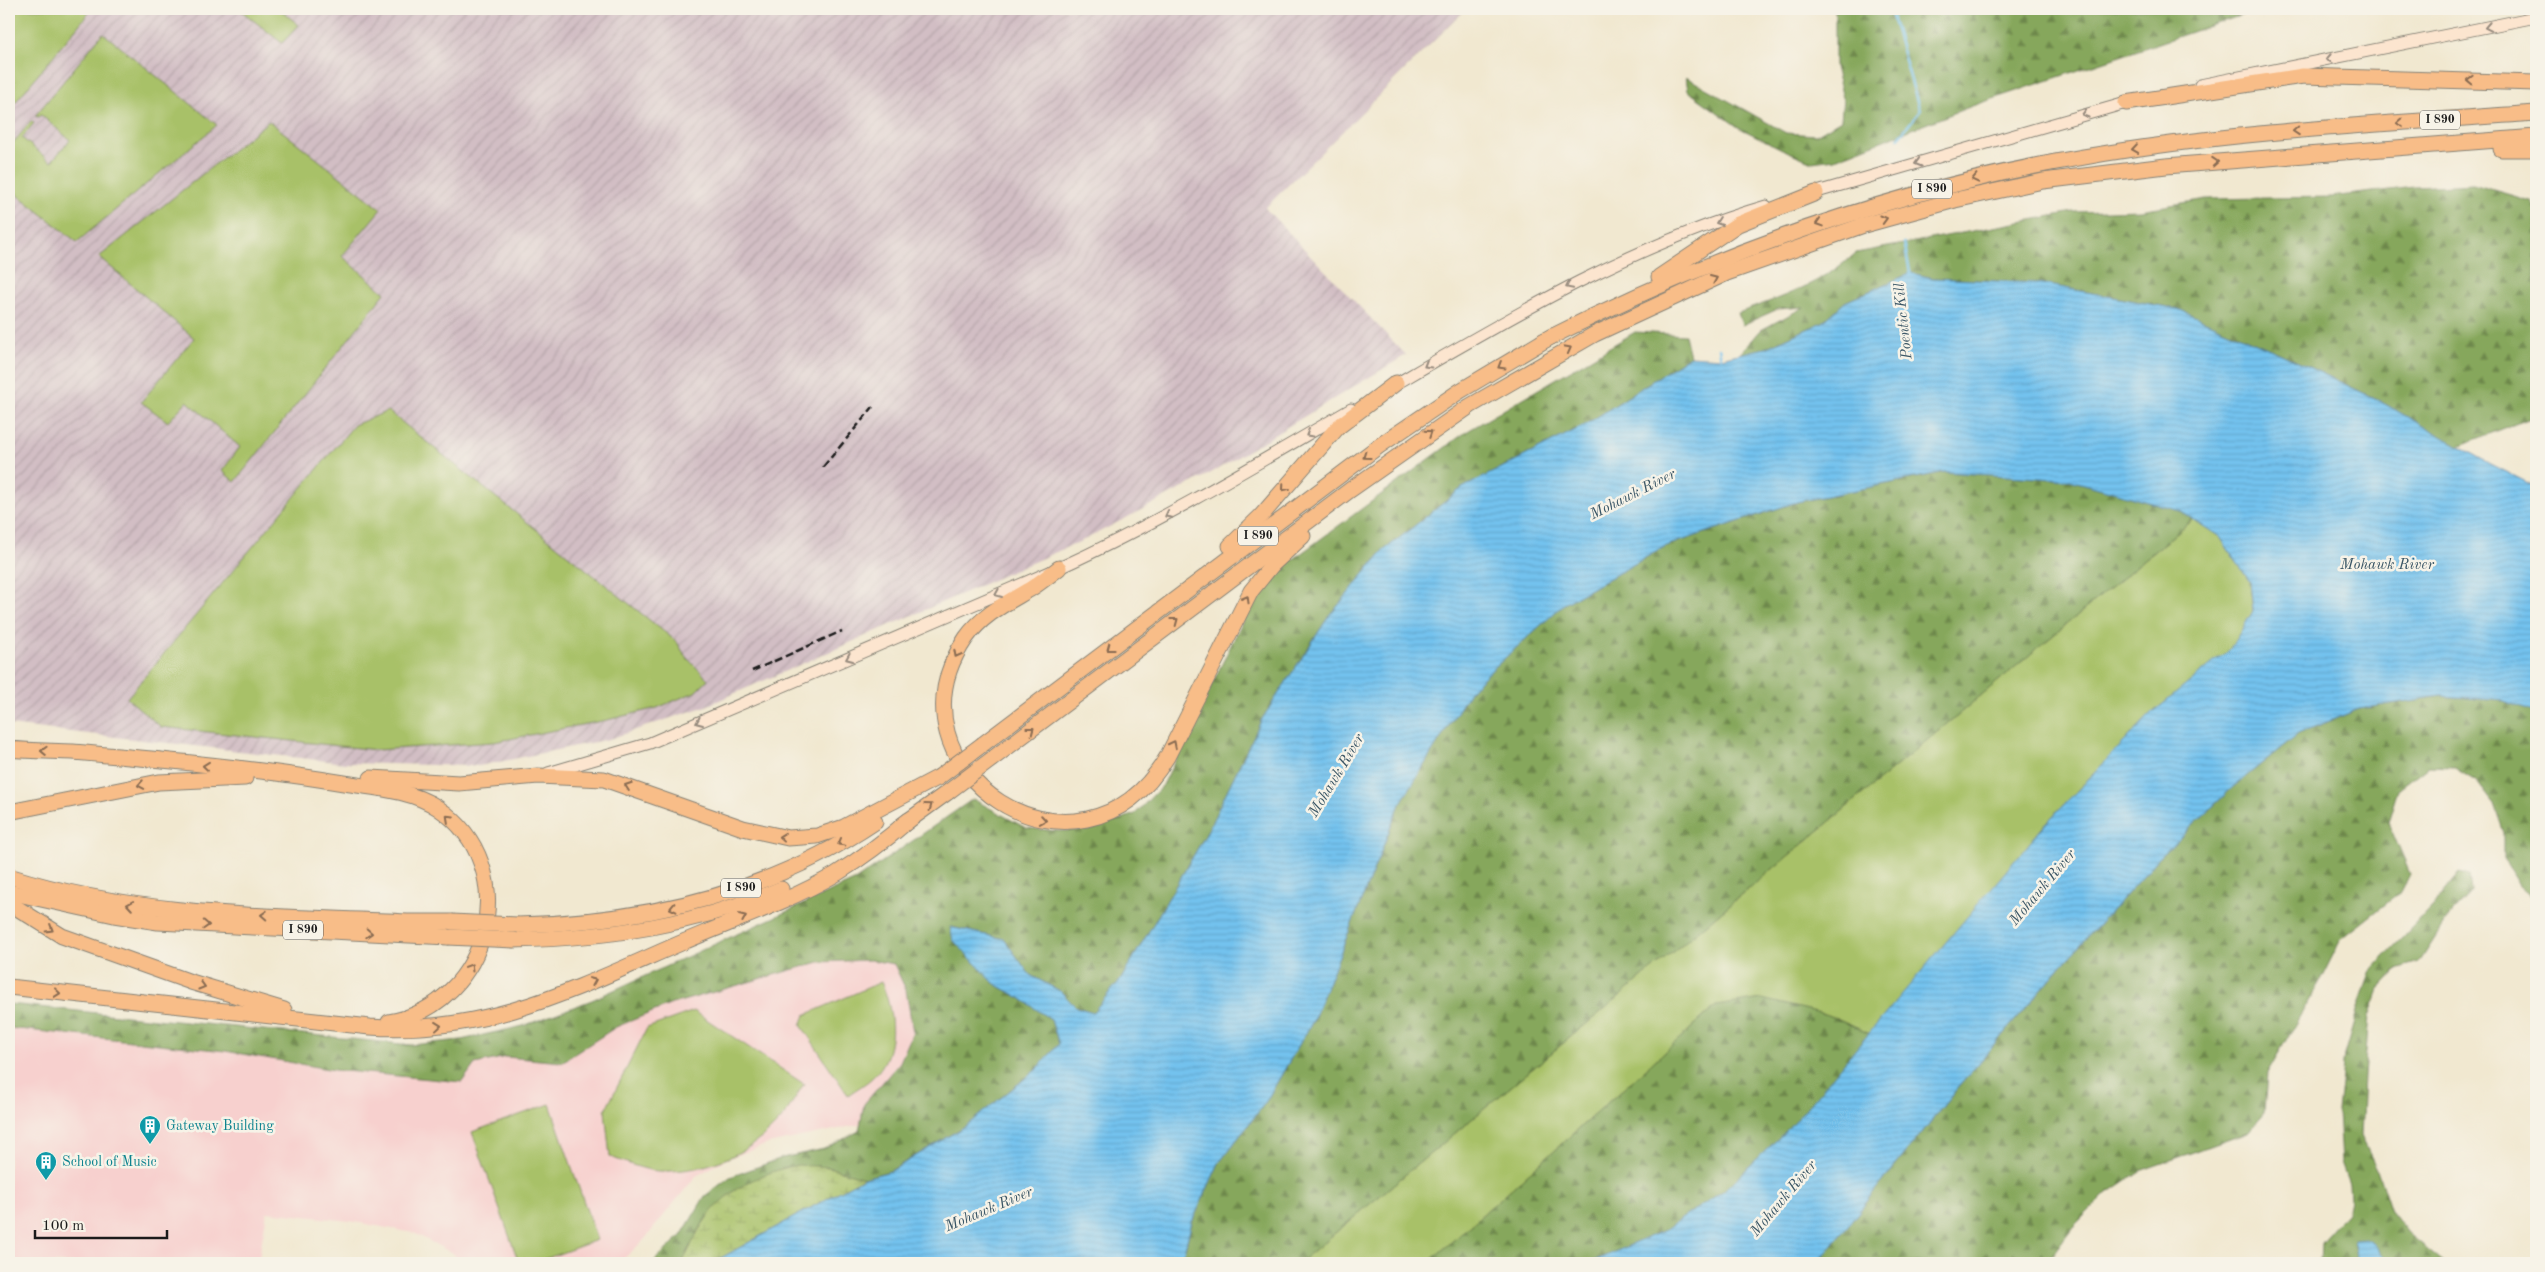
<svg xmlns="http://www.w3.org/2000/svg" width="2545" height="1272" viewBox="0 0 2545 1272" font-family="'Old Standard TT',serif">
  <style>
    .built { fill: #f7d0ce }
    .industrial { fill: url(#industrial-furrows) }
    .grass { fill: #a8c167; stroke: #626e42 }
    .forest { fill: url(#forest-firs); stroke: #51623c }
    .wetland { fill: url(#wetland-marsh); stroke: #626e42 }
    .water { fill: url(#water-rules); stroke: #486f85 }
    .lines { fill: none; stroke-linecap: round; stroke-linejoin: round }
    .stream { stroke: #73c2ee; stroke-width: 2.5 }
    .secondary-casing { stroke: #868276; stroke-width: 13 }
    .highway-casing { stroke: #868276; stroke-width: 17 }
    .secondary { stroke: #fce5cf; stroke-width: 11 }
    .highway { stroke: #f8bd88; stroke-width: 15 }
    .rail { stroke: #1c1c1c; stroke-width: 2.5; stroke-dasharray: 8 4; stroke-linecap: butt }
    .highway-bridge-casing { stroke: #868276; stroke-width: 17; stroke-linecap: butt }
    .highway-bridge { stroke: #f8bd88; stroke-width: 15 }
    .oneway { stroke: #978b7e }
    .oneway2 { stroke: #8a6c52 }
    .labels { text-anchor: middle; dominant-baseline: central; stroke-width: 5; stroke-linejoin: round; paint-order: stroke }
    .shield { fill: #f7f3e8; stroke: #5e5c59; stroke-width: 1 }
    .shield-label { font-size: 12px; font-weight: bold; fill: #1c1c1c }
    .culture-label { font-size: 14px; fill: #0d838f; stroke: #f7f3e8; text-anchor: start }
    .water-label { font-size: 15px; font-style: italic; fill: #3a5666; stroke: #f7f3e8 }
  </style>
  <defs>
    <pattern id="industrial-furrows" width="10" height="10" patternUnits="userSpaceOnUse" patternTransform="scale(1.25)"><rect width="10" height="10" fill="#d2bec4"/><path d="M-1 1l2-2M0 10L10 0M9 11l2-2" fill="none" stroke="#b4a3a8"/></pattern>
    <pattern id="forest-firs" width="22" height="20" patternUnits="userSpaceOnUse" patternTransform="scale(1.25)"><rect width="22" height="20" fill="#86a75c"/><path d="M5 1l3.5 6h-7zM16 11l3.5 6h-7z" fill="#6d874b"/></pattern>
    <pattern id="wetland-marsh" width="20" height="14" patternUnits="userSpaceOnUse" patternTransform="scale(1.25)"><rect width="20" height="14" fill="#a8c167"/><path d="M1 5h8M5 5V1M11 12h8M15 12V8" fill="none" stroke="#90a559"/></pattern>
    <pattern id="water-rules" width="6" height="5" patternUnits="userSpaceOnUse" patternTransform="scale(1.25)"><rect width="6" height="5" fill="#73c2ee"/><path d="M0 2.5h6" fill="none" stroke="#63a6cc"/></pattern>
  </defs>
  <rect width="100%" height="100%" fill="#f7f3e8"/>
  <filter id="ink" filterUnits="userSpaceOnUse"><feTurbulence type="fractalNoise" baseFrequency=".02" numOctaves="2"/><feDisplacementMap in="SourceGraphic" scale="10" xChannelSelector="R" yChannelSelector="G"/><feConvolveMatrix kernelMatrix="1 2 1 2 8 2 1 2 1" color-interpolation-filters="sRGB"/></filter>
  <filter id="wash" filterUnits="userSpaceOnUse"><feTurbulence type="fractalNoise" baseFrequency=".0096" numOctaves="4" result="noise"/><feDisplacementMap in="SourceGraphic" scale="20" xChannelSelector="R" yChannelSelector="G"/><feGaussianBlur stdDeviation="1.12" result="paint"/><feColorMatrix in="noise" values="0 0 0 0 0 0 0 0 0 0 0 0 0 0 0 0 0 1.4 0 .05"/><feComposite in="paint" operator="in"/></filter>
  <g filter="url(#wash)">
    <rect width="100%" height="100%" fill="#f1e8d0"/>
    <polygon class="built" points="820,953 897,953 939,1057 871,1122 768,1144 727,1159 696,1176 644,1240 619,1263 462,1263 452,1253 414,1233 350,1221 267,1212 258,1263 9,1263 9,1028 225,1051 334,1070 462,1082 475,1064 506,1057 562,1061 616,1027 672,1004"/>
    <polygon class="industrial" points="9,9 1466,9 1265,208 1406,355 1211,473 1088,538 706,706 609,739 479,766 345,763 9,725"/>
    <g class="grass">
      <polygon points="9,9 92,9 9,110"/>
      <polygon points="239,9 279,9 299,25 282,43"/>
      <polygon points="103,33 217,125 77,242 9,188 9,148 31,121 34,123 22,138 51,162 70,140 41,115 38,117 35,116"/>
      <polygon points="269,121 381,209 342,256 385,293 235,482 222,471 240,447 187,401 168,422 141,402 194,338 99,257"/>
      <polygon points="388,411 677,642 686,657 708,679 695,692 657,708 607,720 494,742 377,750 161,727 127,698 354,425"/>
      <polygon points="2193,519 2220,537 2250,582 2253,612 2231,649 2152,713 2048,821 1870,1034 1825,1014 1716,1006 1428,1263 1299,1263"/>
      <path d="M881,982C894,1010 899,1053 873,1077C866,1084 856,1089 848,1095L801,1025L805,1015Z"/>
      <path d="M694,1011L804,1084C795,1097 787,1114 776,1125C746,1156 701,1173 658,1171C643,1170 625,1162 610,1157L605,1111L647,1028Z"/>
      <polygon points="550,1104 597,1240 534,1263 519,1263 472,1132"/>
    </g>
    <g class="forest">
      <polygon points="1835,9 2260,9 1972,106 1835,159 1812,162 1782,149 1738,127 1688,91 1686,77 1786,133 1816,135 1841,120 1843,98 1835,67"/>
      <path d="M2473,184L2531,201L2536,209V416L2458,446L2376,399L2279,353L2178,309L2038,283L1933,278L1911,273L1845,302L1823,322L1765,348L1739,355L1761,330L1804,307L1778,309L1742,325L1738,313C1782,297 1821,284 1856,253L2073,212L2141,210L2206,199L2331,197L2414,187Z"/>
      <polygon points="1635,332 1685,335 1690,356 1585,425 1462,488 1383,551 1327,619 1262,719 1205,836 1121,979 1093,1012 1076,1007 1060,991 1030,975 1004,939 951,927 995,984 1022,999 1051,1020 1059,1044 1037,1069 967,1125 890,1171 864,1178 828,1167 726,1197 704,1221 682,1263 652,1263 681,1236 705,1196 730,1177 782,1158 824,1149 859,1131 864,1104 900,1062 913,1032 906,990 894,964 870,960 819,962 672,1004 616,1027 562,1062 506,1057 475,1064 462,1082 334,1070 225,1051 9,1028 9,1004 411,1045 461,1040 523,1026 592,1000 856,880 973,799 1026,828 1059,831 1091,830 1135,814 1163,785 1251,604 1284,566 1466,432"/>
      <polygon points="1945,472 2070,480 2181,511 2193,519 1299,1263 1181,1263 1192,1222 1219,1163 1265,1103 1313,1021 1400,804 1472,688 1564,604 1666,546 1797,502"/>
      <polygon points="2441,696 2506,701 2536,713 2536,900 2519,885 2504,860 2504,833 2494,804 2477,782 2453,767 2428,766 2398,789 2388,822 2410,874 2401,892 2341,939 2319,983 2267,1073 2264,1113 2247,1133 2140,1171 2105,1195 2072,1228 2046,1263 1818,1263 1956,1090 2062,965 2159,858 2233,787 2298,734 2359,709"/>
      <path d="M2459,873L2469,876L2471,892L2451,913L2419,963L2396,970L2380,987L2369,1016L2364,1076L2361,1136L2377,1169L2391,1211L2409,1234L2445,1263H2391C2379,1250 2372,1238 2353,1240L2356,1256L2361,1263H2320L2321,1242L2347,1213L2350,1199L2349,1184L2341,1162L2338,1112L2344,1055L2359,1004L2371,971L2433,905Z"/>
      <polygon points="1762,999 1825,1014 1870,1034 1790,1127 1726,1189 1663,1231 1589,1263 1428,1263 1716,1006"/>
    </g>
    <path class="wetland" d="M798,1165L828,1167L864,1178L712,1263H682C690,1250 695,1234 704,1222C724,1190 762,1172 798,1165Z"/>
    <g class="water">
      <polygon points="1911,273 1933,278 2038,283 2178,309 2279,353 2376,399 2491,464 2536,487 2536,713 2505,701 2441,696 2359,709 2298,734 2233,787 2159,858 2062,965 1956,1090 1818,1263 1589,1263 1663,1231 1726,1189 1790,1127 2048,821 2152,713 2230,649 2253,611 2250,582 2220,537 2180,511 2070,480 1945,472 1797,502 1666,546 1564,604 1472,688 1400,804 1313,1021 1265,1103 1219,1163 1192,1222 1181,1263 712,1263 864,1178 891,1171 967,1125 1037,1069 1059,1044 1051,1020 1022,999 995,984 953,940 950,927 1004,939 1030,975 1060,991 1076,1007 1093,1012 1121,979 1205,836 1262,719 1327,619 1383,551 1462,488 1585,425 1690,356 1721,358 1765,348 1823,322 1845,302"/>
      <polygon points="2365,1239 2374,1244 2391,1263 2361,1263 2356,1256 2353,1240"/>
    </g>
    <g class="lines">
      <g class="stream">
        <polyline points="1890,9 1920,111 1898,138"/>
        <polyline points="1904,243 1911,276"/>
        <polyline points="1719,348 1721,358"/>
      </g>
    </g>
  </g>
  <g filter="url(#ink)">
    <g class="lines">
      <g class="secondary-casing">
        <g id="secondary">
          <polyline points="2200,85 2536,17"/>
          <polyline points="1810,194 2133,101"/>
          <path d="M1389,388C1509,318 1631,245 1766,206"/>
          <path d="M548,773L650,743L1059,568C1160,522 1255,465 1351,409"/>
        </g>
      </g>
      <g class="highway-casing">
        <g id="highway">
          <polyline points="2126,103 2303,76 2536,83"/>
          <polyline points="2501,149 2536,149"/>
          <polyline points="1659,277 1738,224 1816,193"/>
          <path d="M1543,341C1714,254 1894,189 2084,157C2233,131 2385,124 2536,113"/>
          <polyline points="1230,546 1261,516 1338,427 1396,383"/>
          <path d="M1059,568C1050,575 1041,582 1032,588C1007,603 983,614 966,638C876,769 1080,905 1167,757L1251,591L1272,565L1303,536"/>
          <polyline points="983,744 1379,446 1460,391 1552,336"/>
          <path d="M9,749C30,751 52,751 73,752C163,760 255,768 344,783C375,788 411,790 438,808C525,866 490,1005 389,1022"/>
          <polyline points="992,759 1350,490 1470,406 1595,334 1727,273 1864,225 1955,200 2043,181 2166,166 2536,137"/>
          <polyline points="371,778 459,783 538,776 604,779 743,828 788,838 817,836 844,827 939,777"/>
          <polyline points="9,812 159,782 245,778"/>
          <polyline points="901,826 948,792"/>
          <path d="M9,876C141,918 276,916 413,922H452"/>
          <polyline points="9,892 114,915 158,922 448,937"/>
          <polyline points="9,903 62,936 191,982 284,1010"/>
          <path d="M518,925C644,922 768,894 875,822"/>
          <path d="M514,940C607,938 695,925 781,889"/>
          <path d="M9,987L370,1027C487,1035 577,988 681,943C732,921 788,902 836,874C862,858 886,840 909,820"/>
        </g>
      </g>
      <use href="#secondary" class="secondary"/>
      <use href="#highway" class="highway"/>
      <g class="rail">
        <polyline points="823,467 873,407"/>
        <polyline points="752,671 842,631"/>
      </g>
      <g class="highway-bridge-casing">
        <g id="highway-bridge">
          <polyline points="939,777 983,744"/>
          <polyline points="948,792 992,759"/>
          <polyline points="452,922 518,925"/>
          <polyline points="448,937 514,940"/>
        </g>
      </g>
      <use href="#highway-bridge" class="highway-bridge"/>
    </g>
    <defs><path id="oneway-chevron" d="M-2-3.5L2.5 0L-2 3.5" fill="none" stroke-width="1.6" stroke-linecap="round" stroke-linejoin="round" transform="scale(1.25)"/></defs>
    <g class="oneway">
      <use href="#oneway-chevron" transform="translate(2488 27) rotate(169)"/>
      <use href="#oneway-chevron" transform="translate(2329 59) rotate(169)"/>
      <use href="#oneway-chevron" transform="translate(2085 114) rotate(164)"/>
      <use href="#oneway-chevron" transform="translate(1918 163) rotate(164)"/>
      <use href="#oneway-chevron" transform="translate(1719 222) rotate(160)"/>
      <use href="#oneway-chevron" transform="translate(1569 286) rotate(154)"/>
      <use href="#oneway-chevron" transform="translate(1427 365) rotate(149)"/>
      <use href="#oneway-chevron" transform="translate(1309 434) rotate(150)"/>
      <use href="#oneway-chevron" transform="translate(1168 515) rotate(152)"/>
      <use href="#oneway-chevron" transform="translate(998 594) rotate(157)"/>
      <use href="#oneway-chevron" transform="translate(849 658) rotate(157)"/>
      <use href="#oneway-chevron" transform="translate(699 722) rotate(157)"/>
    </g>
    <g class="oneway2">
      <use href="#oneway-chevron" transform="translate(2470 80) rotate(-178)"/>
      <use href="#oneway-chevron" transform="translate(2400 123) rotate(176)"/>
      <use href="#oneway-chevron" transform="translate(2296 131) rotate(176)"/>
      <use href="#oneway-chevron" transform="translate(2135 149) rotate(172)"/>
      <use href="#oneway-chevron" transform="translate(2215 162) rotate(-4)"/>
      <use href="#oneway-chevron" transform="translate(1975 179) rotate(167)"/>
      <use href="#oneway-chevron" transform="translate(1884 219) rotate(-16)"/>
      <use href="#oneway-chevron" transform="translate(1819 223) rotate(162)"/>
      <use href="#oneway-chevron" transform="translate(1714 279) rotate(-23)"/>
      <use href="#oneway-chevron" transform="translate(1568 349) rotate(-28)"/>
      <use href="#oneway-chevron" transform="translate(1501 366) rotate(149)"/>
      <use href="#oneway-chevron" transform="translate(1429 433) rotate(-34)"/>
      <use href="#oneway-chevron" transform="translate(1366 456) rotate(144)"/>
      <use href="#oneway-chevron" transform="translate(1285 488) rotate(130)"/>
      <use href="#oneway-chevron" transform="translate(1246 599) rotate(-60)"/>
      <use href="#oneway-chevron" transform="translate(1175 621) rotate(-37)"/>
      <use href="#oneway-chevron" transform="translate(1110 648) rotate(143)"/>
      <use href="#oneway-chevron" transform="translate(957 654) rotate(118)"/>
      <use href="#oneway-chevron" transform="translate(1031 730) rotate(-37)"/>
      <use href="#oneway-chevron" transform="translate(1173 744) rotate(-63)"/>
      <use href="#oneway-chevron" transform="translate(44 751) rotate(-178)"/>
      <use href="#oneway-chevron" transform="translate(206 766) rotate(-174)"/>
      <use href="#oneway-chevron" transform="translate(141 785) rotate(170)"/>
      <use href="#oneway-chevron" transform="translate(628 786) rotate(-160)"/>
      <use href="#oneway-chevron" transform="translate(929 806) rotate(-36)"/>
      <use href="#oneway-chevron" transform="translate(449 818) rotate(-137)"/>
      <use href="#oneway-chevron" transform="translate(1043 820) rotate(9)"/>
      <use href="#oneway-chevron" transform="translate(782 837) rotate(-174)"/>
      <use href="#oneway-chevron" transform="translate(841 843) rotate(151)"/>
      <use href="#oneway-chevron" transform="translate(130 905) rotate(-171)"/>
      <use href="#oneway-chevron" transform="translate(673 908) rotate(167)"/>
      <use href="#oneway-chevron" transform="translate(264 915) rotate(-177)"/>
      <use href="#oneway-chevron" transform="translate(743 917) rotate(-23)"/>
      <use href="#oneway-chevron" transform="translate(206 925) rotate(3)"/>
      <use href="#oneway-chevron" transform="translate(50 929) rotate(31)"/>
      <use href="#oneway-chevron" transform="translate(369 933) rotate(3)"/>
      <use href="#oneway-chevron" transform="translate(470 967) rotate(-59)"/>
      <use href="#oneway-chevron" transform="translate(593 981) rotate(-23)"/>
      <use href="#oneway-chevron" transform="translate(202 986) rotate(16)"/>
      <use href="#oneway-chevron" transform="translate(57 993) rotate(6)"/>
      <use href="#oneway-chevron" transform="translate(438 1026) rotate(-6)"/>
    </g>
  </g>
  <defs>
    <g id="building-pin" transform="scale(1.125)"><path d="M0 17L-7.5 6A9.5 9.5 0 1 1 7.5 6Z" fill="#0f9aa8" stroke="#f7f3e8"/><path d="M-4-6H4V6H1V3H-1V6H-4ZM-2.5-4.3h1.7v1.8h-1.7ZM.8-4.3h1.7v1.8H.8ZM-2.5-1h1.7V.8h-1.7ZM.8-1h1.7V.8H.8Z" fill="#fff"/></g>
  </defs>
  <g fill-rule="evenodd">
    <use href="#building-pin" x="150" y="1126"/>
    <use href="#building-pin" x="46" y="1162"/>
  </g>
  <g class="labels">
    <g class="shield">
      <rect x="2420" y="110.5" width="40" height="19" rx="4"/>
      <rect x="1912" y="179.5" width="40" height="19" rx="4"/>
      <rect x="1238" y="526.5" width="40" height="19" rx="4"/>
      <rect x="721" y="878.5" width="40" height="19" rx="4"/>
      <rect x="283" y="920.5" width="40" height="19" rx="4"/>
    </g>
    <g class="shield-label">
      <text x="2440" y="120">I 890</text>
      <text x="1932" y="189">I 890</text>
      <text x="1258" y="536">I 890</text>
      <text x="741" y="888">I 890</text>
      <text x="303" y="930">I 890</text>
    </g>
    <g class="culture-label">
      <text x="166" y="1126">Gateway Building</text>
      <text x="62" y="1162">School of Music</text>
    </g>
    <g class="water-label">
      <text transform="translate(1904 321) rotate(-96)">Poentic Kill</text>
      <text transform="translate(1633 495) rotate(-27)">Mohawk River</text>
      <text x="2387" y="565">Mohawk River</text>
      <text transform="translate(1337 776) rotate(-59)">Mohawk River</text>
      <text transform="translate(2043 888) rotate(-50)">Mohawk River</text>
      <text transform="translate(1784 1199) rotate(-50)">Mohawk River</text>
      <text transform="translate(989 1210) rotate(-23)">Mohawk River</text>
    </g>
  </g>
  <rect width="2545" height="1272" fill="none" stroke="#f7f3e8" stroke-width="30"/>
  <path d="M35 1230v8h132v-8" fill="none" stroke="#1c1c1c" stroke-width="2.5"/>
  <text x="42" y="1230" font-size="15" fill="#1c1c1c" stroke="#f7f3e8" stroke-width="4" paint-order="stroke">100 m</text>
</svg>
